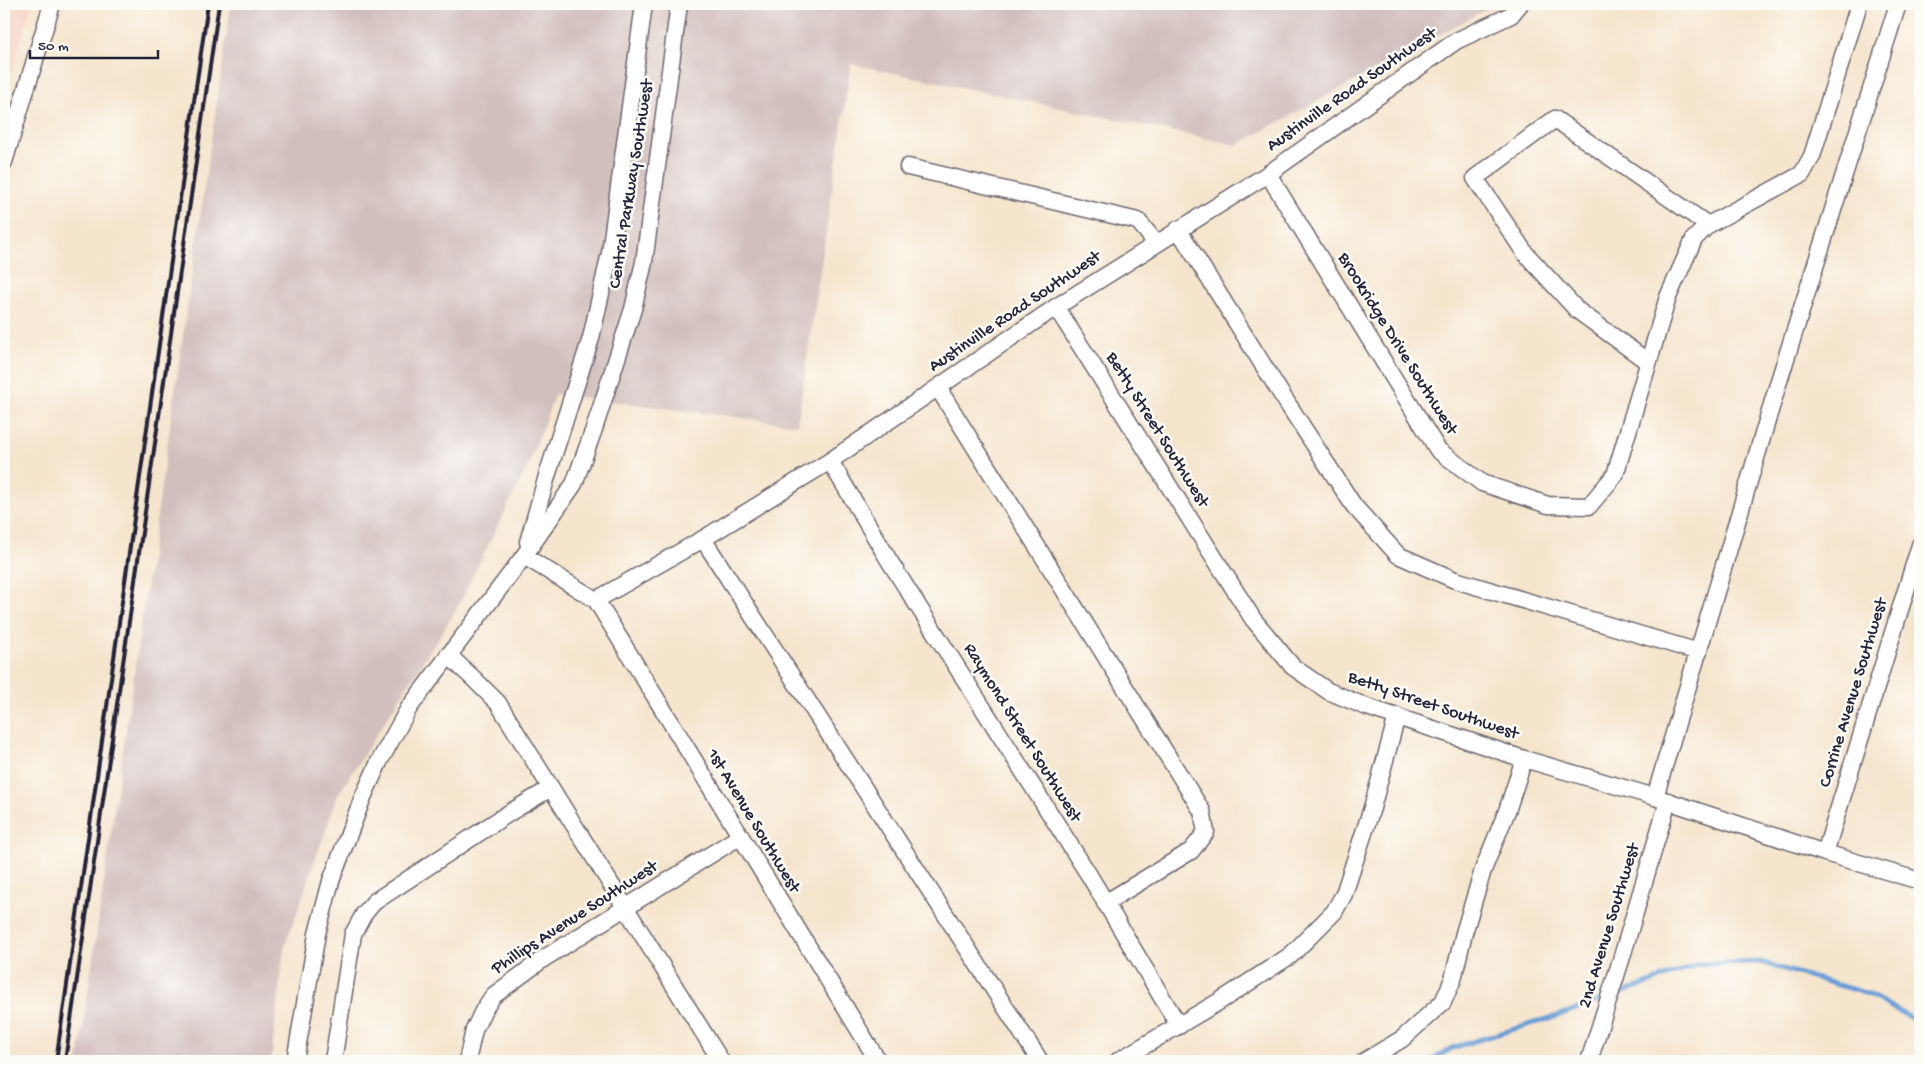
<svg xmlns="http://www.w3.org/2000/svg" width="1924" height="1065" viewBox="0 0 1924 1065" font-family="'Gochi Hand',sans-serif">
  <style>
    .built { fill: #f6d2c3 }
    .industrial { fill: #d1bfbd }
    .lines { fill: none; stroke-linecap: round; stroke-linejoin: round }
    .stream { stroke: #6b9ed6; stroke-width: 5 }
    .minor-casing { stroke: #6c666e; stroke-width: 19 }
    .minor { stroke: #fff; stroke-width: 16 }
    .rail { stroke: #22223b; stroke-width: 4 }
    .labels { text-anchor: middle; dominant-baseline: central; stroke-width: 5; stroke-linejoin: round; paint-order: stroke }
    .street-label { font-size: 18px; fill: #22223b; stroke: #fdfcf7 }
  </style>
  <rect width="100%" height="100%" fill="#fdfcf7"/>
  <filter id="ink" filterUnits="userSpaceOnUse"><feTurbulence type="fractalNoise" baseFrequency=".02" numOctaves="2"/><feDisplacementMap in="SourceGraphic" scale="10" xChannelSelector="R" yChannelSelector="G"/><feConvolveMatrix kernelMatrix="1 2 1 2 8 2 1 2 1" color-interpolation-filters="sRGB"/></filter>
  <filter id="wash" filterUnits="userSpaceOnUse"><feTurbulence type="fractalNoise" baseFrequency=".0096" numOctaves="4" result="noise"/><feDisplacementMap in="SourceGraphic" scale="20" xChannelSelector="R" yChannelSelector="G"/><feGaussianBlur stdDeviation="1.12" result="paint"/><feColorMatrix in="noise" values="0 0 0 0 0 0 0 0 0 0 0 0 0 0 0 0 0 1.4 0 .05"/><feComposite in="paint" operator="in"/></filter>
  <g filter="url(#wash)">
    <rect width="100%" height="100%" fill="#f5e5cd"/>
    <polygon class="built" points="4,4 32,4 4,96"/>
    <polygon class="industrial" points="231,4 1496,4 1237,145 851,64 797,425 555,394 530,461 456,610 338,795 284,949 271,1061 78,1061"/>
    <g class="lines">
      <g class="stream">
        <polyline points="1614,996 1699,964 1760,962 1868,994 1920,1023"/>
        <polyline points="1430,1061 1452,1048 1557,1016 1606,998"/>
      </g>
    </g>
  </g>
  <g filter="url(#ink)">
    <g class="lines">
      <g class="minor-casing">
        <g id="minor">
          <polyline points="4,162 52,4"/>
          <polyline points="908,167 1138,221 1156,243"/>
          <polyline points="1268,174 1438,450 1482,483 1548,505 1589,506 1615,475 1668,297 1694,239 1708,225 1802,174 1812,156 1859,4"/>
          <polyline points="1178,229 1280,392 1354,506 1398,555 1455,580 1699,652"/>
          <polyline points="1056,307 1253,619 1293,667 1328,691 1367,707 1524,759 1655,797 1825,853 1920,881"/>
          <polyline points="1648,362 1577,310 1525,253 1475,178 1555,119 1708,225"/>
          <polyline points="938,388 1202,811 1206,832 1191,851 1105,903"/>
          <polyline points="830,461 890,562 1089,875 1179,1026"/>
          <polyline points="703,539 1040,1061"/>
          <polyline points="528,542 547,476 591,338 610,253 644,4"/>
          <polyline points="524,556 596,600 878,1061"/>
          <polyline points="596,600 703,539 830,461 1056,307 1268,174 1456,41 1511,15 1520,4"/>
          <polyline points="448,655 474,679 498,703 721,1061"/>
          <polyline points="1655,797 1778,384 1898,4"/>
          <polyline points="1825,853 1920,545"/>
          <polyline points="295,1061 317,934 331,881 363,797 379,762 409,708 524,556 574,484 594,429 633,309 644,262 679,4"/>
          <polyline points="333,1061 353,934 364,914 374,902 509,813 551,788"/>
          <polyline points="467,1061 474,1030 483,1011 493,996 543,959 739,837"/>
          <polyline points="1118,1061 1220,1001 1291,955 1334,912 1344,894 1372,808 1397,716"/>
          <polyline points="1365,1061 1402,1039 1443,1002 1453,979 1464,933 1483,870 1507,811 1524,759"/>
          <polyline points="1589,1061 1621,960 1668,801"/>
        </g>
      </g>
      <use href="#minor" class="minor"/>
      <g class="rail">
        <polyline points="56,1061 208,4"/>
        <polyline points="65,1061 219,4"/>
      </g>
    </g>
  </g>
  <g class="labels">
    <g class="street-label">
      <text transform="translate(1352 90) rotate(-35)">Austinville Road Southwest</text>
      <text transform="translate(632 184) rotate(-81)">Central Parkway Southwest</text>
      <text transform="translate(1015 312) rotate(-34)">Austinville Road Southwest</text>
      <text transform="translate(1397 344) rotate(58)">Brookridge Drive Southwest</text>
      <text transform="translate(1157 430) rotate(58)">Betty Street Southwest</text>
      <text transform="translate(1854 693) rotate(-73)">Corrine Avenue Southwest</text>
      <text transform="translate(1433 706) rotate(19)">Betty Street Southwest</text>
      <text transform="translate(1022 733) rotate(58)">Raymond Street Southwest</text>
      <text transform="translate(753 821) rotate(59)">1st Avenue Southwest</text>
      <text transform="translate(575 918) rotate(-33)">Phillips Avenue Southwest</text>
      <text transform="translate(1610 926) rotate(-73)">2nd Avenue Southwest</text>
    </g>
  </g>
  <rect width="1924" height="1065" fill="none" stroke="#fdfcf7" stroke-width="20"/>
  <path d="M30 50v8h128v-8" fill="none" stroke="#22223b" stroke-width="2.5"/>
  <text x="38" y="50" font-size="15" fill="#22223b" stroke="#fdfcf7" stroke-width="4" paint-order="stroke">50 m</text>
</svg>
